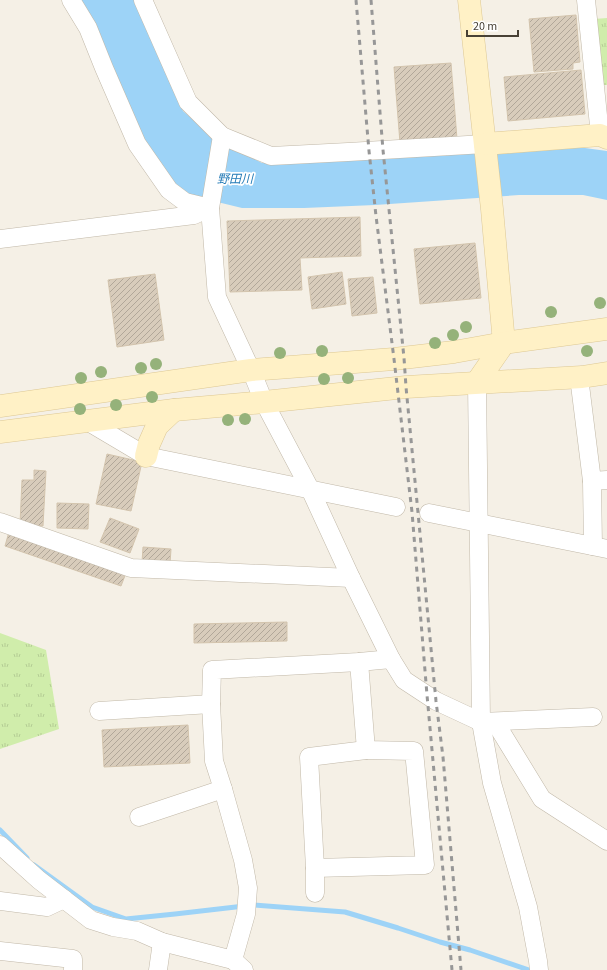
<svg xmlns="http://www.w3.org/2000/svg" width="607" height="970" viewBox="0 0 607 970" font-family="'Source Sans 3','Noto Sans JP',sans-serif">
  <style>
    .park { fill: url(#park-tufts) }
    .water { fill: #9dd3f7 }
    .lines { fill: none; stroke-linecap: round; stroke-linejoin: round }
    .stream { stroke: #9dd3f7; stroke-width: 5 }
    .building { fill: url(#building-hatch); stroke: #d3c4ad }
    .street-casing { stroke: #c1b8a8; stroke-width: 19 }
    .secondary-casing { stroke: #ddc894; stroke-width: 23 }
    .street { stroke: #fff; stroke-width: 18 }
    .secondary { stroke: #fff1c6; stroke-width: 22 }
    .rail { stroke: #979797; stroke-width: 3; stroke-dasharray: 5 5; stroke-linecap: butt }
    .tree { fill: #95b27a }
    .labels { text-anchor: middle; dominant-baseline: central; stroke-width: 3.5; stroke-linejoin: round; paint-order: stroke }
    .water-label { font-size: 12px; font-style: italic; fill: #227ab6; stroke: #fff }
  </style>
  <defs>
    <pattern id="park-tufts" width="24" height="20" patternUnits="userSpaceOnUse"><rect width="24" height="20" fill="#d0edab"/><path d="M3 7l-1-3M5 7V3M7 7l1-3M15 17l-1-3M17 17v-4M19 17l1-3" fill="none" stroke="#b4cc94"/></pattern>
    <pattern id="building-hatch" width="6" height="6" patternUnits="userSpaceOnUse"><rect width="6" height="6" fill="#d8ccbb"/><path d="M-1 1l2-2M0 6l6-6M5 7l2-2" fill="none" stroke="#b1a799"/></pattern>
  </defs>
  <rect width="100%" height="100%" fill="#f5f0e6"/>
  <g class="park">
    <polygon points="607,18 607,85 601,85 594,19"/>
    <polygon points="0,633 46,650 59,729 0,749"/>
  </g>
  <polygon class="water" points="79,0 134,0 183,111 216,139 262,163 563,145 607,151 607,200 583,195 519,195 375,205 304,208 242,208 201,198 190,197 170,182 147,146"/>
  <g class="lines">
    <g class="stream">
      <polyline points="0,830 27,858"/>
      <polyline points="34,865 92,907 126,919 175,914 253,905 345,912 398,928 440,942 470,950 529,970"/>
    </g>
  </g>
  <g class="building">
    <polygon points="576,15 580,62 573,63 573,69 534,72 529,19"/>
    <polygon points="451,63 457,139 400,143 394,67"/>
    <polygon points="581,70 585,114 508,121 504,77"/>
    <polygon points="360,217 361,256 300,258 302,290 230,292 227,221"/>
    <polygon points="475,243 481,298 420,304 414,249"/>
    <polygon points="342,272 346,304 312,309 308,277"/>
    <polygon points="155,274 164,340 117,347 108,280"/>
    <polygon points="373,277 377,313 352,316 348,279"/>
    <polygon points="107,454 142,462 131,511 96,504"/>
    <polygon points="34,470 46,471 43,526 20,524 22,480 34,480"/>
    <polygon points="57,503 89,504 88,529 57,528"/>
    <polygon points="110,518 139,529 130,553 100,542"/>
    <polygon points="9,532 126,573 121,586 5,546"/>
    <polygon points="143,547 171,549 170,564 142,562"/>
    <polygon points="287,622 287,641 194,643 194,624"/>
    <polygon points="188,725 190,763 104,767 102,730"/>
  </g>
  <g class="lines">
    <g class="street-casing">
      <g id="street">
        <polyline points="71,0 88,28 104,68 137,144 169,190 185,202 210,208"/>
        <polyline points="143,0 188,102 222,136 271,156 348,152 485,144"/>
        <polyline points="586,0 600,135"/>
        <polyline points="222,136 210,208 217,297 251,370 264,402 310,489 351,578 391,659 404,680 436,701 481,722 593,717"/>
        <polyline points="0,239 194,215 209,208"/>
        <polyline points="579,377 592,481 607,480"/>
        <polyline points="477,382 481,722 492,783 528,907 538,961 539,970"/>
        <polyline points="87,421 146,456 396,507"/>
        <polyline points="592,481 593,546"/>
        <polyline points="429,513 607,549"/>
        <polyline points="0,522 131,568 351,578"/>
        <polyline points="99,711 211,704"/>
        <polyline points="495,722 542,799 607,841"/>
        <polyline points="139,817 223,789"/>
        <polyline points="0,845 39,880 91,920 113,927 137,931 162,942 233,960 244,970"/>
        <polyline points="315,868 425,865 414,751 366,750 359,662"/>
        <polyline points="315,893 315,868 309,757 366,750"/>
        <polyline points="0,901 47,907 64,899"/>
        <polyline points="0,951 73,959 73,970"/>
        <polyline points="233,960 246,914 248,888 243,860 223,789 214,761 211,704 212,670 359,662 391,659"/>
        <polyline points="158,970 162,942"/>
      </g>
    </g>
    <g class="secondary-casing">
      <g id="secondary">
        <polyline points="469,0 492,209 504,343 477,382"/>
        <polyline points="485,144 600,135 607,138"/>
        <polyline points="0,406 251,370 394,359 454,352 504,343 607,329"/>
        <polyline points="0,432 174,410 264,402 406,387 582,377 607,373"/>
        <polyline points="146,456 149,444 157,426 174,410"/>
      </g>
    </g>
    <use href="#street" class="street"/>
    <use href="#secondary" class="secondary"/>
    <g class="rail">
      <polyline points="356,0 369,151 376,216 394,359 412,512 427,695 452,970"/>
      <polyline points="371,0 383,150 404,358 406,387 436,701 443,757 461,970"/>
    </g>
  </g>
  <g class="tree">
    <circle cx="600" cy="303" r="6"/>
    <circle cx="551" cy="312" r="6"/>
    <circle cx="466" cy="327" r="6"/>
    <circle cx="453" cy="335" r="6"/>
    <circle cx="435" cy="343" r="6"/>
    <circle cx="322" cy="351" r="6"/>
    <circle cx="587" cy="351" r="6"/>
    <circle cx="280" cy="353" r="6"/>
    <circle cx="156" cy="364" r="6"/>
    <circle cx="141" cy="368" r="6"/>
    <circle cx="101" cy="372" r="6"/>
    <circle cx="81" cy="378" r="6"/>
    <circle cx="348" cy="378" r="6"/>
    <circle cx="324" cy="379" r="6"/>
    <circle cx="152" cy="397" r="6"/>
    <circle cx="116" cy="405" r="6"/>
    <circle cx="80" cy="409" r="6"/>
    <circle cx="245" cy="419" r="6"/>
    <circle cx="228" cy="420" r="6"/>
  </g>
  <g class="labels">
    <g class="water-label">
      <text x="235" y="179">野田川</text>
    </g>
  </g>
  <path d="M467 30v6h51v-6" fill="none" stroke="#484135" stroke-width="2"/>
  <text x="473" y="30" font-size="12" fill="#484135" stroke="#ffffff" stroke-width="3" paint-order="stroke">20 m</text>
</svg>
